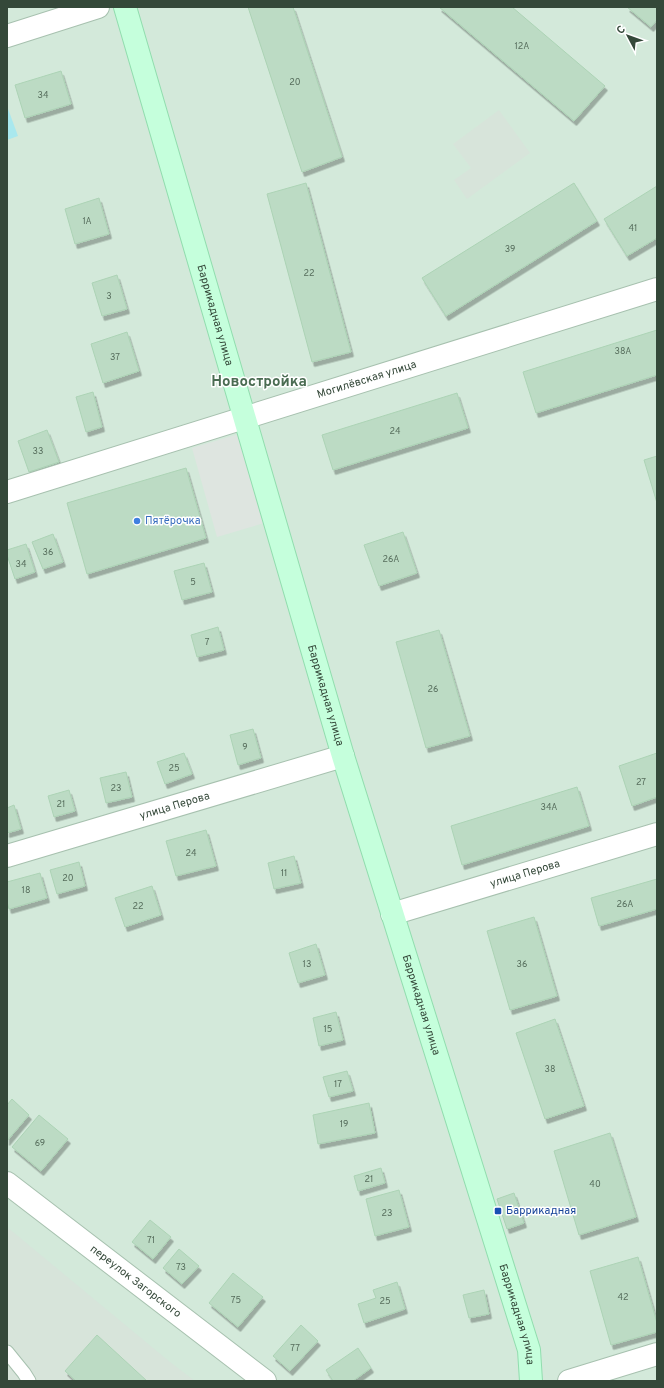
<svg xmlns="http://www.w3.org/2000/svg" width="664" height="1388" viewBox="0 0 664 1388" font-family="Overpass,sans-serif">
  <style>
    .residential { fill: #d3e9da }
    .industrial { fill: #d7e4da }
    .green { fill: #a9e8ee }
    .parking { fill: #dee5e0 }
    .building { fill: #bcdbc4; stroke: #acd3b5; filter: url(#shadow) }
    .lines { fill: none; stroke-linecap: round; stroke-linejoin: round }
    .lane-casing { stroke: #a7c1af; stroke-width: 15 }
    .street-casing { stroke: #a7c1af; stroke-width: 24 }
    .secondary-casing { stroke: #91ddae; stroke-width: 24 }
    .lane { stroke: #fff; stroke-width: 13 }
    .street { stroke: #fff; stroke-width: 22 }
    .secondary { stroke: #c5ffdc; stroke-width: 22 }
    .shop-dot { fill: #3f7fe0; stroke: #fff; stroke-width: 1.5 }
    .transit-dot { fill: #1a4fb4; stroke: #fff; stroke-width: 1.5 }
    .labels { text-anchor: middle; dominant-baseline: central; stroke-width: 3; stroke-linejoin: round; paint-order: stroke }
    .number-label { font-size: 9px; fill: #566d5c }
    .street-label { font-size: 11px; fill: #344839; stroke: #fff }
    .shop-label { font-size: 11px; fill: #366cbe; stroke: #fff; text-anchor: start }
    .transit-label { font-size: 11px; fill: #164399; stroke: #fff; text-anchor: start }
    .district-label { font-size: 15px; font-weight: bold; fill: #4a6c52; stroke: #fff }
  </style>
  <defs>
    <filter id="shadow"><feDropShadow dx="2.5" dy="4.5" stdDeviation="0" flood-color="#0004"/></filter>
  </defs>
  <rect width="100%" height="100%" fill="#e5f5ea"/>
  <rect class="residential" x="7" y="7" width="650" height="1374"/>
  <g class="industrial">
    <polygon points="499,110 530,153 467,199 454,180 471,168 453,144"/>
    <polygon points="7,1227 170,1362 195,1381 7,1381"/>
  </g>
  <polygon class="green" points="7,106 18,136 7,140"/>
  <polygon class="parking" points="239,434 264,523 217,537 192,448"/>
  <g class="building">
    <polygon points="248,7 293,7 342,157 302,172"/>
    <polygon points="439,7 512,7 605,86 574,121"/>
    <polygon points="627,7 657,7 657,20 651,27"/>
    <polygon points="61,71 71,104 25,118 15,85"/>
    <polygon points="306,183 351,352 312,362 267,194"/>
    <polygon points="574,183 597,221 446,316 422,278"/>
    <polygon points="657,186 657,238 627,256 604,219"/>
    <polygon points="99,198 109,234 75,244 65,209"/>
    <polygon points="117,275 127,309 102,316 92,283"/>
    <polygon points="657,330 657,375 536,413 523,372"/>
    <polygon points="127,332 139,371 103,383 91,344"/>
    <polygon points="93,392 102,427 86,432 76,397"/>
    <polygon points="457,393 468,428 333,470 322,435"/>
    <polygon points="47,430 59,462 29,472 18,441"/>
    <polygon points="657,456 657,503 644,460"/>
    <polygon points="186,468 206,538 87,574 67,503"/>
    <polygon points="403,532 417,573 379,586 364,545"/>
    <polygon points="53,534 63,562 43,569 32,542"/>
    <polygon points="26,544 35,572 15,579 7,555 7,550"/>
    <polygon points="204,563 212,592 182,600 174,571"/>
    <polygon points="218,627 224,650 197,657 191,635"/>
    <polygon points="439,630 470,736 426,748 396,642"/>
    <polygon points="253,729 261,758 238,765 230,735"/>
    <polygon points="184,753 192,774 165,784 157,762"/>
    <polygon points="657,753 657,797 632,806 619,766"/>
    <polygon points="126,772 132,797 106,803 100,778"/>
    <polygon points="577,787 589,826 462,865 451,826"/>
    <polygon points="69,790 75,811 54,817 48,796"/>
    <polygon points="14,805 21,829 7,833 7,808"/>
    <polygon points="206,830 216,866 176,876 166,841"/>
    <polygon points="294,856 301,883 274,889 268,863"/>
    <polygon points="79,862 85,886 57,894 50,870"/>
    <polygon points="40,873 47,898 9,909 7,902 7,882"/>
    <polygon points="657,879 657,909 599,926 591,898"/>
    <polygon points="152,886 161,915 125,927 115,898"/>
    <polygon points="534,917 557,996 510,1010 487,931"/>
    <polygon points="316,944 325,975 298,983 289,953"/>
    <polygon points="336,1012 343,1040 319,1046 313,1018"/>
    <polygon points="555,1019 584,1106 545,1119 516,1033"/>
    <polygon points="347,1071 353,1091 329,1097 323,1077"/>
    <polygon points="12,1099 29,1115 7,1141 7,1105"/>
    <polygon points="369,1103 375,1133 318,1144 313,1115"/>
    <polygon points="39,1115 68,1139 41,1171 12,1147"/>
    <polygon points="610,1133 636,1217 579,1235 554,1151"/>
    <polygon points="381,1168 385,1183 358,1191 354,1176"/>
    <polygon points="399,1190 409,1227 375,1236 366,1199"/>
    <polygon points="514,1193 524,1223 507,1229 497,1199"/>
    <polygon points="150,1220 171,1237 153,1259 132,1242"/>
    <polygon points="179,1249 199,1266 182,1284 163,1268"/>
    <polygon points="638,1257 657,1323 657,1332 611,1345 590,1271"/>
    <polygon points="233,1273 263,1297 238,1327 209,1303"/>
    <polygon points="397,1282 405,1309 364,1323 358,1304 376,1298 373,1290"/>
    <polygon points="484,1290 489,1314 469,1318 463,1295"/>
    <polygon points="301,1325 318,1341 290,1371 273,1356"/>
    <polygon points="97,1335 147,1381 76,1381 65,1371"/>
    <polygon points="358,1348 371,1368 353,1381 333,1381 326,1370"/>
  </g>
  <g class="lines">
    <g class="lane-casing">
      <polyline id="lane" points="7,1352 24,1373 29,1381"/>
    </g>
    <g class="street-casing">
      <g id="street">
        <polyline points="7,36 98,7"/>
        <path id="s1" d="M7,492L657,289"/>
        <path id="s2" d="M7,856L343,756"/>
        <path id="s3" d="M392,914L657,834"/>
        <path id="s4" d="M7,1183L265,1381"/>
        <polyline points="569,1381 657,1354"/>
      </g>
    </g>
    <g class="secondary-casing">
      <g id="secondary">
        <path id="s5" d="M125,7L343,756L529,1350L531,1381"/>
      </g>
    </g>
    <use href="#lane" class="lane"/>
    <use href="#street" class="street"/>
    <use href="#secondary" class="secondary"/>
  </g>
  <circle class="shop-dot" cx="137" cy="521" r="4"/>
  <rect class="transit-dot" x="494" y="1207" width="8" height="8" rx="2"/>
  <g class="labels">
    <g class="number-label">
      <text x="522" y="46">12А</text>
      <text x="295" y="82">20</text>
      <text x="43" y="95">34</text>
      <text x="87" y="221">1А</text>
      <text x="633" y="228">41</text>
      <text x="510" y="249">39</text>
      <text x="309" y="273">22</text>
      <text x="109" y="296">3</text>
      <text x="623" y="351">38А</text>
      <text x="115" y="357">37</text>
      <text x="395" y="431">24</text>
      <text x="38" y="451">33</text>
      <text x="48" y="552">36</text>
      <text x="391" y="559">26А</text>
      <text x="21" y="564">34</text>
      <text x="193" y="582">5</text>
      <text x="207" y="642">7</text>
      <text x="433" y="689">26</text>
      <text x="245" y="747">9</text>
      <text x="174" y="768">25</text>
      <text x="641" y="782">27</text>
      <text x="116" y="788">23</text>
      <text x="61" y="804">21</text>
      <text x="549" y="807">34А</text>
      <text x="191" y="853">24</text>
      <text x="284" y="873">11</text>
      <text x="68" y="878">20</text>
      <text x="26" y="890">18</text>
      <text x="625" y="904">26А</text>
      <text x="138" y="906">22</text>
      <text x="307" y="964">13</text>
      <text x="522" y="964">36</text>
      <text x="328" y="1029">15</text>
      <text x="550" y="1069">38</text>
      <text x="338" y="1084">17</text>
      <text x="344" y="1124">19</text>
      <text x="40" y="1143">69</text>
      <text x="369" y="1179">21</text>
      <text x="595" y="1184">40</text>
      <text x="387" y="1213">23</text>
      <text x="151" y="1240">71</text>
      <text x="181" y="1267">73</text>
      <text x="623" y="1297">42</text>
      <text x="236" y="1300">75</text>
      <text x="385" y="1301">25</text>
      <text x="295" y="1348">77</text>
    </g>
    <g class="street-label">
      <text stroke="none"><textPath href="#s5" startOffset="321">Баррикадная улица</textPath></text>
      <text stroke="none"><textPath href="#s1" startOffset="377">Могилёвская улица</textPath></text>
      <text stroke="none"><textPath href="#s5" startOffset="717">Баррикадная улица</textPath></text>
      <text stroke="none"><textPath href="#s2" startOffset="175">улица Перова</textPath></text>
      <text stroke="none"><textPath href="#s3" startOffset="139">улица Перова</textPath></text>
      <text stroke="none"><textPath href="#s5" startOffset="1041">Баррикадная улица</textPath></text>
      <text stroke="none"><textPath href="#s4" startOffset="162">переулок Загорского</textPath></text>
      <text stroke="none"><textPath href="#s5" startOffset="1365">Баррикадная улица</textPath></text>
    </g>
    <g class="shop-label">
      <text x="145" y="521">Пятёрочка</text>
    </g>
    <g class="transit-label">
      <text x="506" y="1211">Баррикадная</text>
    </g>
    <g class="district-label">
      <text x="259" y="382">Новостройка</text>
    </g>
  </g>
  <rect width="664" height="1388" fill="none" stroke="#344839" stroke-width="16"/>
  <g transform="translate(628 36) rotate(311)" stroke="#ffffff" stroke-width="3" paint-order="stroke">
  <path d="M0-3L7 15L0 10L-7 15Z" fill="#344839"/>
  <text y="-6" font-size="11" font-weight="bold" text-anchor="middle" fill="#344839">С</text>
  </g>
</svg>
